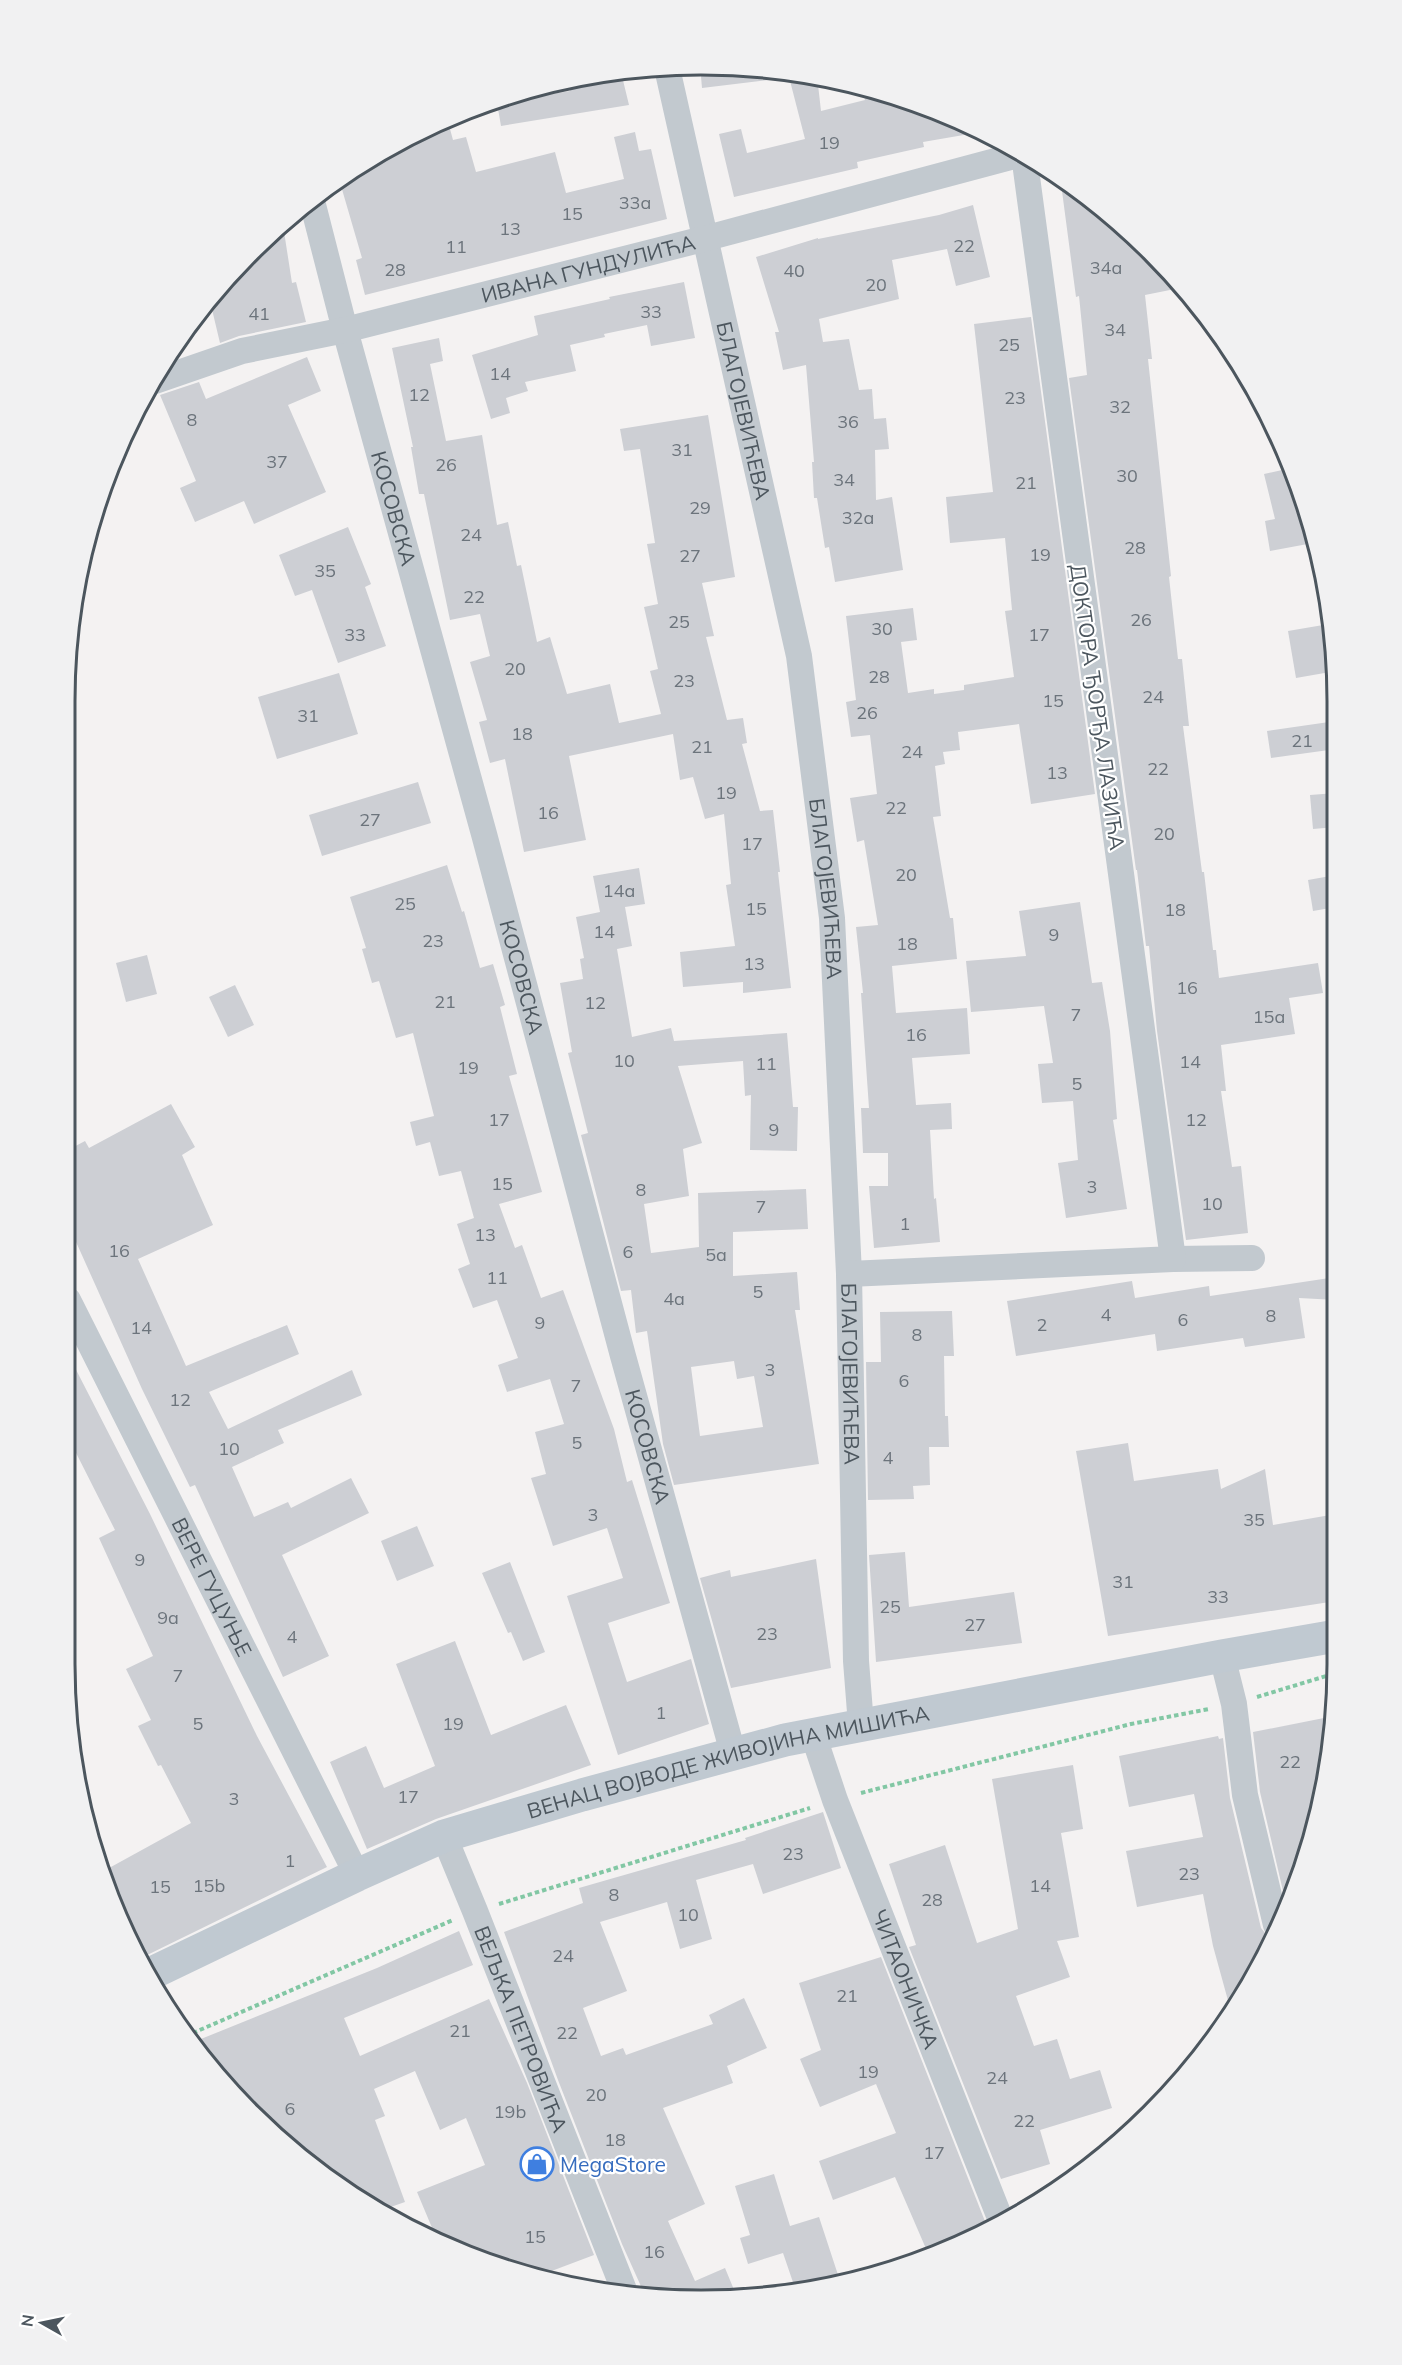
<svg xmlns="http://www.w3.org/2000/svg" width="1402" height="2365" viewBox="0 0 1402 2365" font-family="Mulish,sans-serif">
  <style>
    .building { fill: #cdcfd4; fill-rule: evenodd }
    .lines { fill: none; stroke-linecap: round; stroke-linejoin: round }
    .path { stroke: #82c7a4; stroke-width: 4; stroke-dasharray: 4.5 3; stroke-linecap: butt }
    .minor { stroke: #c2c9cf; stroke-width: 26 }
    .secondary { stroke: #c0c9d1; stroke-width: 33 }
    .labels { text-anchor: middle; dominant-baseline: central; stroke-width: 4.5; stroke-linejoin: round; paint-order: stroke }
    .number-label { font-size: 18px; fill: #6c747c }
    .street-label { font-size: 21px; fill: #4c565e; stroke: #fff }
    .shop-label { font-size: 21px; fill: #366cbe; stroke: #fff; text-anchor: start }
    .rim { fill: none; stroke: #4c565e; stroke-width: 3 }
  </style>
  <rect width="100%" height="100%" fill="#f4f2f2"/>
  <g class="building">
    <polygon points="700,65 767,71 768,80 702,88"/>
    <polygon points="621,72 629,105 501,126 497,103 570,91 568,83"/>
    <polygon points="788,73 817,76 821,111 865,100 862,88 944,113 981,132 923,142 924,147 857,162 858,168 734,197 719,134 741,129 747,153 805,139"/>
    <polygon points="447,118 453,140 466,137 476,172 555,152 566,193 624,179 614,137 635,132 639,151 651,149 667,219 365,295 356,260 362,258 339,179 347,172"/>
    <polygon points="1060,176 1151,251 1180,288 1145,295 1152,359 1148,359 1171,576 1169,577 1178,659 1182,659 1189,726 1183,726 1202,872 1204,872 1213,950 1216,950 1219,978 1318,963 1323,993 1289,998 1295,1034 1221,1045 1226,1091 1221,1091 1232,1167 1241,1166 1248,1233 1186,1240 1157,1031 1149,946 1146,946 1137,870 1136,870 1069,378 1087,375 1079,296 1076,297"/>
    <polygon points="973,205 990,277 956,286 947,249 892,260 899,299 819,319 823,342 849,339 859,390 872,389 874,419 886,418 889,449 875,450 876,500 892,497 903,570 835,582 829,547 825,548 817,498 814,498 812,462 814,462 806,365 783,370 775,332 779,332 756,257 818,238 818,239 939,215"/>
    <polygon points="283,225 292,283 296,282 306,322 239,336 220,343 210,301 251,251"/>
    <polygon points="684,282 695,338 651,346 647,325 604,334 605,337 570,345 576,371 525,382 528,391 506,398 510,413 491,419 472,355 538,335 534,316 610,299 609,297"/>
    <polygon points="1031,317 1095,794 1031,804 1019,724 958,732 960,750 943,752 945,764 935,766 941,816 933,817 950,918 953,918 957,959 892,966 896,1013 967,1008 970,1054 912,1058 916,1105 951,1103 952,1129 930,1130 934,1199 936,1198 940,1242 874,1248 869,1186 888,1186 888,1153 863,1153 861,1108 869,1108 861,993 863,993 856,927 878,925 864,840 857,842 850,798 877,794 870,735 851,737 846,702 856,700 846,616 913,608 917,640 901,642 908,693 934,689 934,694 964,690 964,685 1014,677 1005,611 1012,610 1005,538 950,543 946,497 993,492 974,324"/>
    <polygon points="439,338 443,361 430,364 446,441 482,435 497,525 508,522 517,566 521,565 537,642 550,637 567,694 610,684 619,723 661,714 650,671 658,669 644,607 658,604 647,544 655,543 640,449 624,451 620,429 708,415 735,577 702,583 714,636 706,637 727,720 743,718 747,743 742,744 760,811 773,810 780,872 778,872 791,988 743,993 743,982 683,987 680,952 735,946 726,885 731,884 724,814 705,819 693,777 680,780 673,734 569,756 586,840 524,852 505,759 490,763 479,722 487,720 470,662 490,656 480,614 450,620 424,494 419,494 411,447 413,447 392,348"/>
    <polygon points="307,357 321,391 288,405 326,492 254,524 244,501 195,522 180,488 196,481 160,395 199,382 206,399"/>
    <polygon points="1291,468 1304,497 1313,543 1270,551 1265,521 1275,519 1264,474"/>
    <polygon points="348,527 371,584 365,587 386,646 338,663 312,590 295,596 279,555"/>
    <polygon points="1329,624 1336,659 1336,671 1296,678 1288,631"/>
    <polygon points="339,673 358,734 277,759 258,697"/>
    <polygon points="1336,721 1336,749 1271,758 1267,731"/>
    <polygon points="418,782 431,823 322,856 309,815"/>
    <polygon points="1336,793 1336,827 1313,829 1310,795"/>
    <polygon points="447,865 462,912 464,911 480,968 493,964 505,1005 500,1007 517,1074 509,1076 542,1192 499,1204 515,1248 522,1245 541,1298 563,1290 614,1429 627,1482 632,1480 670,1603 608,1623 627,1682 691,1659 709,1724 618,1755 567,1596 623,1578 607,1528 553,1546 531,1478 546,1474 535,1432 564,1424 550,1379 507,1392 498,1365 518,1358 497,1300 473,1308 458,1269 470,1264 457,1224 474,1218 461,1171 439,1176 430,1142 416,1146 410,1122 434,1116 413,1033 396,1038 379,981 372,983 362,949 366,948 350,897"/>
    <path d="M639,868L645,904L625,907L632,946L617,949L632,1037L671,1028L674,1041L787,1033L793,1107H798L797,1151L750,1150L751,1095L745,1096L743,1061L678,1066L702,1143L683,1149L689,1196L644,1204L651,1253L699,1247L698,1193L806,1189L808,1229L733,1232V1276L797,1272L800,1310H795L819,1464L674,1485L663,1444L647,1331L636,1333L631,1290L621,1291L581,1135L588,1133L568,1053L572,1052L560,983L583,979L580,959L584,958L576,917L600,912L593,876ZM734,1361L737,1379L754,1376L763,1427L700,1436L691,1367Z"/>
    <polygon points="1336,875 1336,907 1313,911 1308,880"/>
    <polygon points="1080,902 1092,983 1102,982 1110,1031 1117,1119 1113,1120 1127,1209 1066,1218 1058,1163 1078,1160 1073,1101 1042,1103 1038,1064 1053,1063 1044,1006 971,1012 966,961 1026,956 1019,911"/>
    <polygon points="147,955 157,994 126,1002 116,963"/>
    <polygon points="235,985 254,1025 228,1037 209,997"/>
    <polygon points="171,1104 195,1147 182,1155 213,1225 138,1259 186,1366 287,1325 299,1354 209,1392 228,1429 352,1370 362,1395 278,1430 284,1443 232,1467 254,1517 288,1502 291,1508 351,1478 369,1513 282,1555 329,1656 283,1677 195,1485 190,1487 142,1389 68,1224 68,1150 85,1141 89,1148"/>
    <polygon points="1336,1277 1336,1300 1299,1298 1305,1338 1245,1347 1243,1338 1157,1351 1155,1334 1016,1356 1007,1301 1132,1281 1135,1298 1209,1286 1210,1296"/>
    <polygon points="952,1311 954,1356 944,1356 945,1416 948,1416 949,1447 929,1447 930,1485 913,1486 914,1499 868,1500 866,1362 881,1362 880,1312"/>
    <polygon points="69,1356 150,1514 257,1736 327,1867 139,1959 130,1946 100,1873 191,1823 161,1765 158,1766 138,1726 151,1720 126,1669 153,1656 99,1538 115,1530 69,1439"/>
    <polygon points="1128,1443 1134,1481 1218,1469 1221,1489 1265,1469 1273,1525 1336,1514 1336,1601 1108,1636 1076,1451"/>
    <polygon points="417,1526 434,1566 397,1581 381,1541"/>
    <polygon points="905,1552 909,1607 1014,1592 1022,1643 876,1662 869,1555"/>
    <polygon points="816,1559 831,1668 731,1688 700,1578 730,1570 731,1577"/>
    <polygon points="510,1562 545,1652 523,1661 511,1632 508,1633 482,1573"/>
    <polygon points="455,1641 491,1735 566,1705 591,1765 436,1819 367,1849 330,1762 366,1746 384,1788 435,1766 396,1664"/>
    <polygon points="1334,1716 1304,1869 1286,1904 1260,1792 1253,1732"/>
    <polygon points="1218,1736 1219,1739 1223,1738 1230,1798 1261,1928 1269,1938 1232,2015 1213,1946 1203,1894 1137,1907 1126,1851 1203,1837 1194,1794 1129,1807 1119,1756"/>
    <polygon points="1073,1765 1083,1829 1061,1833 1079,1937 1057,1941 1070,1977 1016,1996 1034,2046 1057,2039 1070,2079 1100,2070 1112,2108 1040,2130 1050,2164 1001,2179 909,1947 916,1945 889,1864 945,1845 977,1943 1018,1929 992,1779"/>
    <polygon points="823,1812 841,1868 763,1894 753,1864 696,1880 712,1939 680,1949 667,1902 600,1922 627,1991 583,2008 601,2056 623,2048 626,2055 713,2024 709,2015 744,1998 767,2048 727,2066 733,2083 663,2108 705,2204 668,2221 695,2281 725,2268 737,2297 701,2300 644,2293 622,2244 558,2080 504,1932 583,1903 579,1888 746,1840 745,1838"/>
    <polygon points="459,1931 473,1965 344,2018 360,2056 489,1999 527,2083 594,2255 533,2278 438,2242 417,2192 485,2165 466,2118 440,2130 415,2071 374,2089 385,2116 375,2120 405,2202 379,2211 347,2193 279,2137 273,2118 261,2123 251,2114 191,2043 377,1968"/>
    <polygon points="881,1957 988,2229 960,2242 958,2237 927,2251 895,2177 833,2200 819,2161 896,2133 876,2084 820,2107 800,2059 821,2050 799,1983"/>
    <polygon points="774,2174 790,2226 819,2217 841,2284 825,2288 796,2291 783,2253 748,2264 740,2238 750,2235 735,2186"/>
  </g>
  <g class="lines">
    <g class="path">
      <polyline points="1257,1697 1336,1673"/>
      <polyline points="861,1793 1131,1724 1209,1709"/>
      <polyline points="499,1904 810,1808"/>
      <polyline points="186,2036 453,1920"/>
    </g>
    <g class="minor">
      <path id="s1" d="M667,68L799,656L832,918L849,1274L856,1661L861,1725"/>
      <path id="s2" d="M312,201L345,330L484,834L623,1356L733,1753"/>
      <path id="s3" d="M155,381L242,351L345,330L707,238L1022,154"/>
      <polyline points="1173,1259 1252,1258"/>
      <polyline points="849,1274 1173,1259 1024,155"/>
      <path id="s4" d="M68,1300L357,1875"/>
      <polyline points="1222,1656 1234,1704 1245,1795 1276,1925"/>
      <path id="s5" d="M813,1734L835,1800L1002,2223"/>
      <path id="s6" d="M444,1836L475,1911L624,2290"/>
    </g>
    <path class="secondary" id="s7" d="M148,1975L357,1875L444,1836L582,1795L785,1740L1222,1656L1336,1636"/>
  </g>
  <defs>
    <g id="shop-ring" transform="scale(1.725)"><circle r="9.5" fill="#fff" stroke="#3f7fe0" stroke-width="1.5"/><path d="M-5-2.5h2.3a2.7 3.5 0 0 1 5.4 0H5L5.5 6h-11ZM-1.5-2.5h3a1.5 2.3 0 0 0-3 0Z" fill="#3f7fe0"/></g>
  </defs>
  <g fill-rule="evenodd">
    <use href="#shop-ring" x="537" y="2164"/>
  </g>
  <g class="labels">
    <g class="number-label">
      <text x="829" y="142">19</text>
      <text x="635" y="202">33a</text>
      <text x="572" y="213">15</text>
      <text x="510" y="228">13</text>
      <text x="964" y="245">22</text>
      <text x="456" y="246">11</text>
      <text x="1106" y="267">34a</text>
      <text x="395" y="269">28</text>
      <text x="794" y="270">40</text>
      <text x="876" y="284">20</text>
      <text x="651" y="311">33</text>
      <text x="259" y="313">41</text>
      <text x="1115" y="329">34</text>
      <text x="1009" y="344">25</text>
      <text x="500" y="373">14</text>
      <text x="419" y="394">12</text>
      <text x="1015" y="397">23</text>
      <text x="1120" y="406">32</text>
      <text x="192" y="419">8</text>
      <text x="848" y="421">36</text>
      <text x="682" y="449">31</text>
      <text x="277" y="461">37</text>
      <text x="446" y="464">26</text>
      <text x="1127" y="475">30</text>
      <text x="844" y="479">34</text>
      <text x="1026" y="482">21</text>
      <text x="700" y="507">29</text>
      <text x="858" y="517">32a</text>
      <text x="471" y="534">24</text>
      <text x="1135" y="547">28</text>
      <text x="1040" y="554">19</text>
      <text x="690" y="555">27</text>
      <text x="325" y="570">35</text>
      <text x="474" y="596">22</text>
      <text x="1141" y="619">26</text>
      <text x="679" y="621">25</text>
      <text x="882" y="628">30</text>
      <text x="355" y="634">33</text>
      <text x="1039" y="634">17</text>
      <text x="515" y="668">20</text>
      <text x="879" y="676">28</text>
      <text x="684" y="680">23</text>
      <text x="1153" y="696">24</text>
      <text x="1053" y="700">15</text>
      <text x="867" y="712">26</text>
      <text x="308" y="715">31</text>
      <text x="522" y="733">18</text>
      <text x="1302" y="740">21</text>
      <text x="702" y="746">21</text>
      <text x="912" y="751">24</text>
      <text x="1158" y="768">22</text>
      <text x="1057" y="772">13</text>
      <text x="726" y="792">19</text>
      <text x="896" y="807">22</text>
      <text x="548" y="812">16</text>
      <text x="370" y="819">27</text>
      <text x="1164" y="833">20</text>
      <text x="752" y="843">17</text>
      <text x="906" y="874">20</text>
      <text x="619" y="890">14a</text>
      <text x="405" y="903">25</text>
      <text x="756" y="908">15</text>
      <text x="1175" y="909">18</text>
      <text x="604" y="931">14</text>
      <text x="1054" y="934">9</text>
      <text x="433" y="940">23</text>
      <text x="907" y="943">18</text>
      <text x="754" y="963">13</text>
      <text x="1187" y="987">16</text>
      <text x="445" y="1001">21</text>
      <text x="595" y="1002">12</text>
      <text x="1076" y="1014">7</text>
      <text x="1269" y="1016">15a</text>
      <text x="916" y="1034">16</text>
      <text x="624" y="1060">10</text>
      <text x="1190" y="1061">14</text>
      <text x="766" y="1063">11</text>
      <text x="468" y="1067">19</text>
      <text x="1077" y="1083">5</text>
      <text x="499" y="1119">17</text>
      <text x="1196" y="1119">12</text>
      <text x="774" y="1129">9</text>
      <text x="502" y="1183">15</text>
      <text x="1092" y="1186">3</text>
      <text x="641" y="1189">8</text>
      <text x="1212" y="1203">10</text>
      <text x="761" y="1206">7</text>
      <text x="905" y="1223">1</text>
      <text x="485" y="1234">13</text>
      <text x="119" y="1250">16</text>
      <text x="628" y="1251">6</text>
      <text x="716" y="1254">5a</text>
      <text x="497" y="1277">11</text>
      <text x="758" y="1291">5</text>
      <text x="674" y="1298">4a</text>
      <text x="1106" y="1314">4</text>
      <text x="1271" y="1315">8</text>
      <text x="1183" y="1319">6</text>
      <text x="540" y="1322">9</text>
      <text x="1042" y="1324">2</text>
      <text x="141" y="1327">14</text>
      <text x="917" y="1334">8</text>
      <text x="770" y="1369">3</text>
      <text x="904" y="1380">6</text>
      <text x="576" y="1385">7</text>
      <text x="180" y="1399">12</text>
      <text x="577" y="1442">5</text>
      <text x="229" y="1448">10</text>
      <text x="888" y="1457">4</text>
      <text x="593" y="1514">3</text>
      <text x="1254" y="1519">35</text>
      <text x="140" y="1559">9</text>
      <text x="1123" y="1581">31</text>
      <text x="1218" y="1596">33</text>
      <text x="890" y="1606">25</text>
      <text x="168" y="1617">9a</text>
      <text x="975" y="1624">27</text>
      <text x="767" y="1633">23</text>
      <text x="292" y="1636">4</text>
      <text x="178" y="1675">7</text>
      <text x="661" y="1712">1</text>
      <text x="198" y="1723">5</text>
      <text x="453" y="1723">19</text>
      <text x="1290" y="1761">22</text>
      <text x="408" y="1796">17</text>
      <text x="234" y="1798">3</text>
      <text x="793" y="1853">23</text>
      <text x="290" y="1860">1</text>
      <text x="1189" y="1873">23</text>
      <text x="209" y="1885">15b</text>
      <text x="1040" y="1885">14</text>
      <text x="160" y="1886">15</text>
      <text x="614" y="1894">8</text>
      <text x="932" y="1899">28</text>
      <text x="688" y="1914">10</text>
      <text x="563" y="1955">24</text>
      <text x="847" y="1995">21</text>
      <text x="460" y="2030">21</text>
      <text x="567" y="2032">22</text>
      <text x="868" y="2071">19</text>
      <text x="997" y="2077">24</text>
      <text x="596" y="2094">20</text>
      <text x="290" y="2108">6</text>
      <text x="510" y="2111">19b</text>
      <text x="1024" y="2120">22</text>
      <text x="615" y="2139">18</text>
      <text x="934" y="2152">17</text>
      <text x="535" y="2236">15</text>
      <text x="654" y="2251">16</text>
    </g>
    <g class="street-label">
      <text stroke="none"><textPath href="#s3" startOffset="448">ИВАНА ГУНДУЛИЋА</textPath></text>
      <text stroke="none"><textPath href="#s1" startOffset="351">БЛАГОЈЕВИЋЕВА</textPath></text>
      <text stroke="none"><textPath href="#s2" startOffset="318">КОСОВСКА</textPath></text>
      <text transform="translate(1098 707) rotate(82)">ДОКТОРА ЂОРЂА ЛАЗИЋА</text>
      <text stroke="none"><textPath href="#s1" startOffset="837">БЛАГОЈЕВИЋЕВА</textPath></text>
      <text stroke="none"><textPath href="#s2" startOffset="804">КОСОВСКА</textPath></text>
      <text stroke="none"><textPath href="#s1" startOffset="1323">БЛАГОЈЕВИЋЕВА</textPath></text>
      <text stroke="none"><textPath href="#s2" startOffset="1290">КОСОВСКА</textPath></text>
      <text stroke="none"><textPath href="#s4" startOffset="321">ВЕРЕ ГУЦУЊЕ</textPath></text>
      <text stroke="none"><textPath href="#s7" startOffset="621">ВЕНАЦ ВОЈВОДЕ ЖИВОЈИНА МИШИЋА</textPath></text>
      <text stroke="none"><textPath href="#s5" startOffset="262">ЧИТАОНИЧКА</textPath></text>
      <text stroke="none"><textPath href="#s6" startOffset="208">ВЕЉКА ПЕТРОВИЋА</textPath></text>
    </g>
    <g class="shop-label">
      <text x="560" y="2164">MegaStore</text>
    </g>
  </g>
  <path d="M0 0H1402V2365H0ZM701 75H701A626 626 0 0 1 1327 701V1664A626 626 0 0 1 701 2290H701A626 626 0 0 1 75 1664V701A626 626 0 0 1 701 75Z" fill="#f1f1f2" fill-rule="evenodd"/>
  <path class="rim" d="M701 75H701A626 626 0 0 1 1327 701V1664A626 626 0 0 1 701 2290H701A626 626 0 0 1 75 1664V701A626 626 0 0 1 701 75Z"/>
  <g transform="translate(42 2323) rotate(279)" stroke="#ffffff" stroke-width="4.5" paint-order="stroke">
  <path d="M0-4.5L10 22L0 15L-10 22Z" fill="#4c565e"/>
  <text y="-9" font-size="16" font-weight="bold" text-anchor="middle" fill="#4c565e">N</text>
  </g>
</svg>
